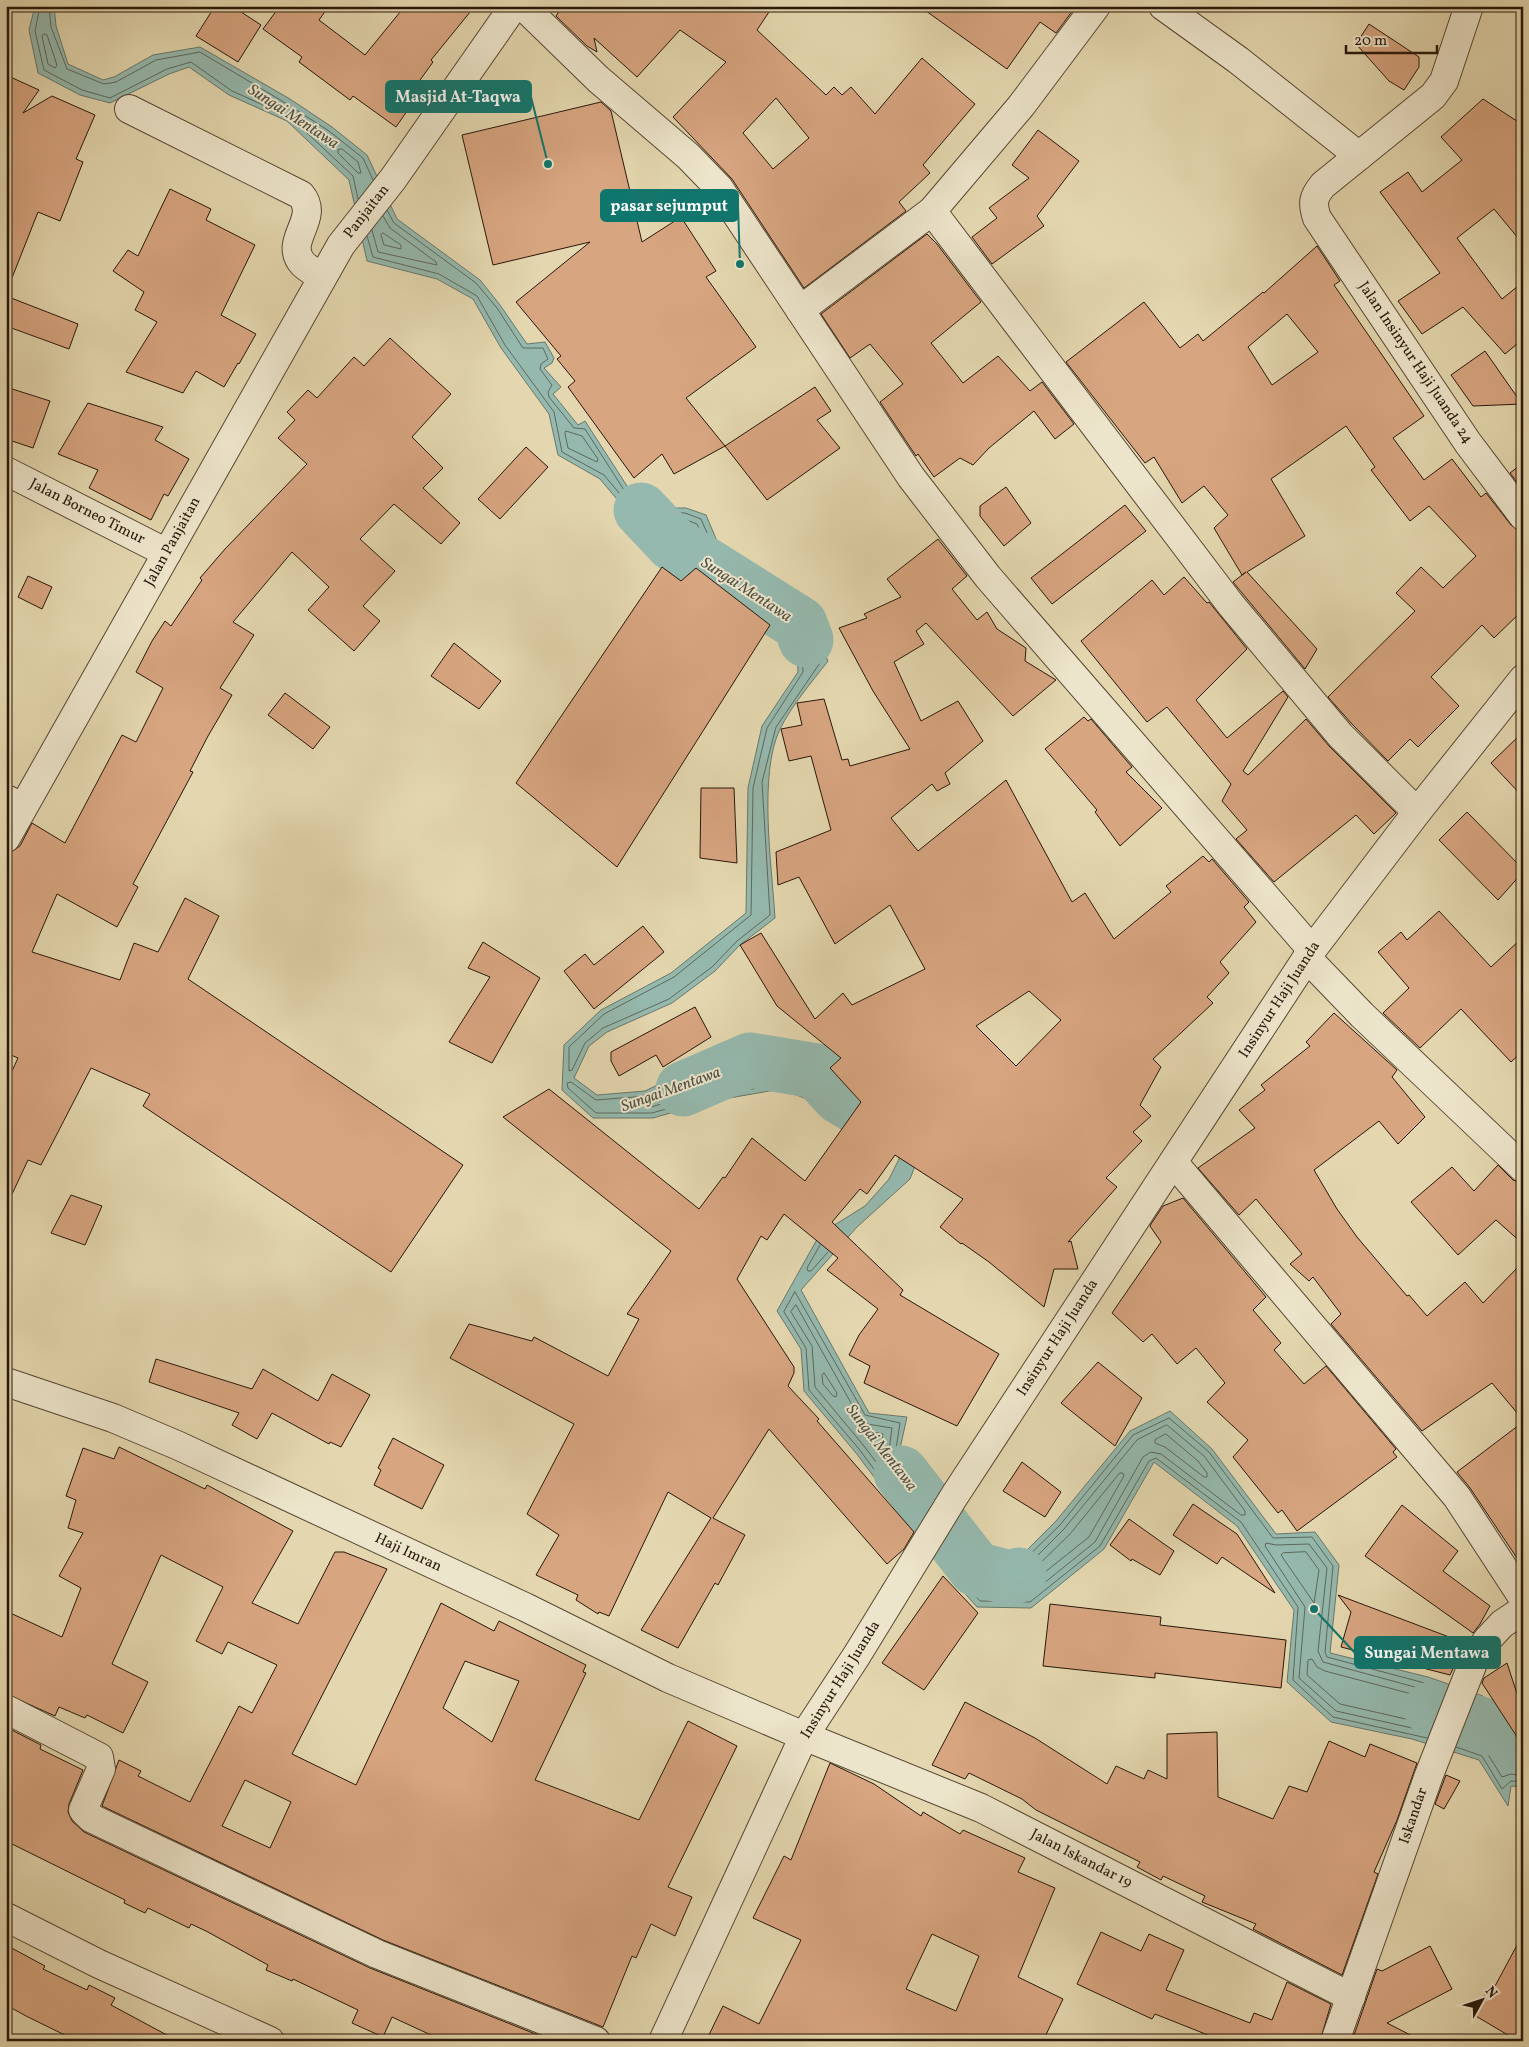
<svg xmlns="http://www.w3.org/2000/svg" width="1529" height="2047" viewBox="0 0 1529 2047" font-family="Vollkorn,serif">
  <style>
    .water { fill: #95b9ae; stroke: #69786c }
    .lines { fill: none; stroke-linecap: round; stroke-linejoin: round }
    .shore { stroke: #5e685c; stroke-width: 1 }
    .river { stroke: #95b9ae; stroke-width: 55 }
    .building { fill: #d7a580; stroke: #281709; fill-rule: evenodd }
    .minor-casing { stroke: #574732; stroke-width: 30 }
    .tertiary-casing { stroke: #574732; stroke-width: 30 }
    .minor { stroke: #ede5cb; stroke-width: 28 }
    .tertiary { stroke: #ede5cb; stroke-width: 28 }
    .labels { text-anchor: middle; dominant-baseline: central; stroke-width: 4; stroke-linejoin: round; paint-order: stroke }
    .street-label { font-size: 15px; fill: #281709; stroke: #ede5cb }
    .water-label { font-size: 16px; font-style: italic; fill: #4e5043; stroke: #ede5cb }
    .leader { fill: none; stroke: #0f766e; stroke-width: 2 }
    .callout-dot { fill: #0f766e; stroke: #ede5cb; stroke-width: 2 }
    .callout { fill: #0f766e; stroke: #0f766e; stroke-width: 2 }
    .callout-label { font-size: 16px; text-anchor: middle; font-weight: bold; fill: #fff }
  </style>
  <rect width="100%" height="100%" fill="#e4d7af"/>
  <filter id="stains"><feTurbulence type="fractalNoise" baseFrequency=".004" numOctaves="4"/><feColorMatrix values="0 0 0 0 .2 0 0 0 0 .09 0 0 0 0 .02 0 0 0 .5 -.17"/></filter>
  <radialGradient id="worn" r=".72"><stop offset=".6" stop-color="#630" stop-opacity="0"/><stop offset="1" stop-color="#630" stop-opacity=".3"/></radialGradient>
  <g class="water">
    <polygon points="35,6 54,6 56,26 68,64 103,80 114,77 153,55 200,47 290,99 332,127 367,155 397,219 480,280 500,305 527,344 545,342 554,358 552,363 544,368 561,387 553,394 578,425 585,421 627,486 656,508 686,508 706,515 717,541 679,575 662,561 657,564 642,543 636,522 600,479 558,455 549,414 501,348 473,299 437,279 367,261 349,180 287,121 229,95 189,67 169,74 110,103 80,95 38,73 29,30"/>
    <path d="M767,582L802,608L828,661C811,683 792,705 780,729C758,775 772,866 775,918L740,945L715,971L672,1003L607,1032L589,1046L574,1078L597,1095L645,1091L672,1078L748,1060L816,1071L839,1087L886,1110L920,1153L910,1179L857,1227L801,1290L869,1413L907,1417L899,1453L940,1498L917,1534L856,1453L804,1391L801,1349L777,1311L820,1234L865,1206L889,1179L899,1159L897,1149L853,1117L781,1089L712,1101L653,1118H593L562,1090L564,1045L601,1010L671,973L746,913L748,788L762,726L798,672L797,639L778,616L743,599Z"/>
    <polygon points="1170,1411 1212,1449 1276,1534 1315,1532 1339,1565 1330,1653 1428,1677 1483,1696 1514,1749 1523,1748 1523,1787 1511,1786 1508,1806 1479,1760 1412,1739 1331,1722 1287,1682 1294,1610 1237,1526 1154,1462 1104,1549 1031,1608 977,1607 942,1568 962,1535 983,1570 1011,1566 1056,1521 1130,1431"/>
  </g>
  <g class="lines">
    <g class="shore">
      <polyline points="40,6 35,31 44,70 82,90 110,98 167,69 191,62 232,91 290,117 353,176 358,199"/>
      <polyline points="49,6 51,27 67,69 104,84 116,82 156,60 200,52 287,104 329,131 363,158 373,180"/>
      <polygon points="44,34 47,35 57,65 55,68 48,64 42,36"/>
      <polygon points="342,149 358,162 361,173 358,173 338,153 338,150"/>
      <polyline points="372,230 378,252 437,265 436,262 390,228 383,216"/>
      <polygon points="383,233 401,245 401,249 384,245 381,235"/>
      <polyline points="367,236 373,257 439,274 477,296 505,345 554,412 562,452 604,475 641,519 647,541 657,556 664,556 680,567 710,540 701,519 685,513 654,512 624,490 585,429 574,428 549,397 548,392 552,385 540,369 541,364 548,359 543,348 523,348 497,308 476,283 394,223 387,210"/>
      <polygon points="566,431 582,436 598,459 597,462 568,448 565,434"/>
      <path d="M649,518L684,519L697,524L703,538L678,559C671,554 665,552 660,549C652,544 647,526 649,518Z"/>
      <polygon points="660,527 683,527 691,530 694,536 678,549 664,542 658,530"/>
      <polygon points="766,589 798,612 822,660 776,727 762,782 770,915 737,941 712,967 669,999 603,1028 585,1043 572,1070 569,1071 569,1047 604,1014 674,977 751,915 753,788 767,728 803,672 801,637 781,613 755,599"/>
      <polygon points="749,1072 770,1075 771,1078 710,1090 651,1107 647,1105 648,1102 676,1089"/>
      <polyline points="853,1111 781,1084 711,1096 652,1113 596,1113 568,1088 567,1083 571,1082 596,1100 646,1096 674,1083 749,1065 814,1076 859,1102"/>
      <polyline points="820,1245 807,1268 808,1271 811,1271 828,1252"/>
      <polygon points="795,1292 865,1415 900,1423 895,1455 933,1498 918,1523 914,1523 859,1449 809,1390 806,1348 784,1312"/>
      <polygon points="796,1305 860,1419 867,1424 892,1428 888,1457 925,1498 917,1512 914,1512 864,1446 815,1387 812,1346 791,1312"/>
      <polygon points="824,1373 837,1393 836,1397 833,1396 823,1384 822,1376"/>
      <polygon points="1167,1425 1204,1456 1245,1511 1245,1515 1241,1515 1161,1454 1151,1452 1143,1457 1095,1542 1028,1596 983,1595 957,1568 960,1560 963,1559 974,1576 980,1581 1018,1575 1064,1529 1137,1440"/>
      <polygon points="868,1431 883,1434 880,1450 877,1449 866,1435"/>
      <polygon points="1166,1434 1198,1461 1207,1473 1207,1477 1204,1477 1165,1447 1155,1443 1155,1440"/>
      <polygon points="1120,1473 1123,1473 1124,1476 1089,1537 1025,1588 1015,1588 1015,1584 1024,1579 1070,1534"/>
      <polygon points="1306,1552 1319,1570 1314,1603 1281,1555 1283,1553"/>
      <polyline points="1475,1699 1480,1701 1510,1752 1515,1754 1523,1753"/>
      <polyline points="1473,1705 1506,1757 1513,1760 1523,1759"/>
      <polyline points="1432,1725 1340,1704 1307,1675 1308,1660 1312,1659 1317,1667 1325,1671 1442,1702"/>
      <polyline points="1430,1732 1336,1711 1299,1678 1305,1607 1265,1546 1266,1543 1276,1545 1309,1544 1327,1568 1318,1651 1323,1662 1444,1695"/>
      <polyline points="1461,1734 1483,1741 1486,1739 1470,1712"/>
      <polyline points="1427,1738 1333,1717 1293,1680 1298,1607 1241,1522 1156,1458 1149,1461 1100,1546 1030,1602 980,1601 949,1566 962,1547 981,1574 1015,1569 1060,1525 1133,1435 1169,1418 1209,1452 1273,1538 1312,1537 1333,1566 1325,1652 1327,1657 1447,1689"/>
      <polyline points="1458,1741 1486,1751 1502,1777 1511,1774 1523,1776"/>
      <polyline points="1456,1747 1482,1756 1502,1789 1511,1781 1523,1782"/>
    </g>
    <g class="river">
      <polyline points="641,510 673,544 800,624 806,640"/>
      <polyline points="683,1089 750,1060 816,1071 839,1096 875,1118"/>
      <polyline points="901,1473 976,1569 1010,1578 1019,1575"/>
      <polyline points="1431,1709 1523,1737"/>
    </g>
  </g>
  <g class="building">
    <polygon points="215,6 232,6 261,25 238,62 196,36"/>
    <polygon points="280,6 329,6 319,20 365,55 405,6 475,6 431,60 433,62 415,87 421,91 396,127 353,96 350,100 299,62 302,57 263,29"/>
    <path d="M558,6H773L757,30L826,95L834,87L842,95L851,87L875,114L922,58L975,104L923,165L930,173L899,202L906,211L804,288L732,179L673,117L726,62L680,30L637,77L594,38L597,52L587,46L556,16L561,8ZM776,98L809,138L773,169L743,133Z"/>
    <polygon points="919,6 1076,6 1056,33 1040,22 1007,69"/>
    <polygon points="1369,24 1419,57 1419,67 1404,90 1389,81 1356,44"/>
    <polygon points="6,75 39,90 23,113 52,96 95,115 76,159 83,162 60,221 38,212 8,288"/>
    <polygon points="1483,99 1523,125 1523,244 1494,209 1457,238 1502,299 1523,282 1523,339 1505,354 1463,307 1422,334 1398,301 1440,273 1380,192 1408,172 1422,192 1462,160 1441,137"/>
    <polygon points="601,102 611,111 642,242 681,217 716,271 706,277 756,347 686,398 725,446 674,474 662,454 634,478 568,387 575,381 557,359 561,356 516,302 590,242 493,265 462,135"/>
    <polygon points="1038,130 1079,161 1037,216 1044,226 992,264 972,237 997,218 989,208 1029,178 1012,165"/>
    <polygon points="170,189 211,209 206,220 255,245 221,315 256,334 239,364 238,363 224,387 196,371 183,393 126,372 157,322 135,310 144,292 113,271 128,250 138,256"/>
    <polygon points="927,234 937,244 981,302 931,343 963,383 998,356 1030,391 1042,382 1074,424 1055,439 1034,411 989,448 973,465 960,458 934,477 918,454 916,456 880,402 903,384 870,344 850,358 821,314"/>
    <path d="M1317,246L1340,281L1334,285L1424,416L1393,438L1424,480L1452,459L1481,497L1486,493L1511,525L1523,531V610L1494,638L1482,625L1431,677L1459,706L1418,747L1410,739L1388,761L1352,724L1328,697L1415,611L1396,593L1421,567L1443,588L1476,556L1429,506L1410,521L1371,470L1375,467L1346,426L1271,479L1305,536L1247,572L1317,649L1305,669L1233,582L1246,572L1242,575L1214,528L1228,515L1204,486L1182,503L1154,457L1145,463L1066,362L1144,302L1180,348L1198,334L1203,341L1263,292L1264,293ZM1287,314L1318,352L1272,385L1248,347Z"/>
    <polygon points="6,296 78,324 69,349 6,326"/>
    <polygon points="390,338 451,394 412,437 443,468 423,488 460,523 441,544 394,504 360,539 395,571 363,606 380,621 354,651 308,610 329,587 292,552 233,622 254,635 220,688 232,695 208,736 190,771 193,772 133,884 138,887 117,927 57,894 32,952 120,980 134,943 158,952 185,898 219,916 188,979 463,1165 391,1272 143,1106 150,1094 91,1068 41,1165 28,1160 6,1207 6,1084 18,1058 6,1053 6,860 11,852 20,846 32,823 65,843 122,735 136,742 163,688 136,672 152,641 165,621 171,626 202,580 200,578 225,549 307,464 278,438 295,420 287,412 308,390 317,398 354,357 364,366"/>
    <polygon points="1485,351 1522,404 1473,406 1451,375"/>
    <polygon points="6,387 50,401 33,448 6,439"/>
    <polygon points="815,387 831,411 817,420 840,448 767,500 725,446"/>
    <polygon points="88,403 163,427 155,440 189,459 168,496 164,494 151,520 89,488 98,470 58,454"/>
    <polygon points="526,447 548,467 500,519 478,499"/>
    <polygon points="1523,463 1523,490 1510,473"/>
    <polygon points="1006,487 1031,523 1004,546 980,516 980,506"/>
    <polygon points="1125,505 1146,531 1052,604 1031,578"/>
    <path d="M938,539L967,576L952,589L977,620L987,612L997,629L1026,648L1025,661L1056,680L1013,716L926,623L916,631L924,644L894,662L921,721L958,701L983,741L945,773L950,784L937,791L932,784L891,818L918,851L1006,780L1072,902L1085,893L1114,939L1171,892L1166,886L1203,856L1209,862L1212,859L1249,902L1244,907L1256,922L1220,962L1229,973L1207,997L1213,1003L1153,1059L1161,1067L1140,1105L1151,1116L1133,1132L1142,1141L1106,1178L1117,1187L1068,1242L1071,1241L1078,1269H1054L1044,1307L989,1262L962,1243L961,1244L940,1227L963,1199L895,1155L867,1194L860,1189L832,1222L903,1290L900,1295L999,1354L957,1426L864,1383L870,1366L849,1355L859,1335L878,1309L827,1270L838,1258L784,1214L767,1240L761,1236L737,1279L794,1367V1373L788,1386L819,1419L817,1421L914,1532L904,1549L887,1564L769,1429L713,1518L745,1535L718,1585L715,1583L678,1648L641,1630L711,1518L668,1492L609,1616L599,1612L598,1614L576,1600L578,1595L536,1575L559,1535L527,1514L574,1424L450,1358L469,1324L532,1341L534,1337L608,1376L639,1319L627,1314L671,1251L503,1117L549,1089L699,1209L723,1177L725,1178L752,1138L805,1181L861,1102L830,1068L841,1058L777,1006L740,945L761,933L815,1019L843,993L852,1005L925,969L890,905L835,944L799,877L778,885L776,852L831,830L811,756L789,761L781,729L802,725L797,703L824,699L842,760L848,759L850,766L910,749L873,691L839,628L867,618L864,614L901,597L887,579ZM1029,991L1061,1020L1016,1066L976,1026Z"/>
    <polygon points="662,567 681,581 696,568 770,625 617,867 516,783"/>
    <polygon points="28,576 52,587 42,609 18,597"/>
    <polygon points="1184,577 1207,603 1209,602 1247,649 1196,700 1227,738 1283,691 1288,697 1243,771 1248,775 1306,719 1329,746 1396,813 1374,834 1356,815 1274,882 1236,839 1247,830 1222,801 1231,784 1167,707 1147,722 1081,641 1152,580 1164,595"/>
    <polygon points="454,643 501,681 479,709 431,676"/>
    <polygon points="285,693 330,727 313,749 268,715"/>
    <polygon points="1084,717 1088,721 1091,719 1132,767 1126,772 1162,808 1120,846 1095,812 1097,810 1045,749"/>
    <polygon points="1523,732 1523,797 1491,763"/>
    <polygon points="701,788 734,788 737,863 700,858"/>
    <polygon points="1467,812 1523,869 1523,872 1498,900 1439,840"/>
    <polygon points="1439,911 1491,967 1523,937 1523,1051 1511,1062 1461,1009 1420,1048 1383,1013 1409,988 1378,952 1401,932 1407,940"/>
    <polygon points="643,926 664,952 594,1009 564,971 585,954 594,965"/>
    <polygon points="483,942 540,978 492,1063 449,1042 490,977 468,968"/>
    <polygon points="695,1007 711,1037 663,1067 656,1055 619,1076 611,1061 611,1052"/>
    <polygon points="1334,1013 1397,1070 1392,1077 1425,1117 1398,1144 1379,1121 1314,1170 1337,1209 1357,1237 1407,1296 1409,1295 1427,1316 1465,1282 1483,1303 1523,1262 1523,1420 1492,1383 1422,1431 1331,1324 1341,1314 1313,1277 1309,1281 1290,1264 1302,1254 1256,1199 1239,1215 1198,1168 1255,1128 1239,1110 1265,1090 1261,1085 1310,1046 1306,1042"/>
    <polygon points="1498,1165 1513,1180 1523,1183 1523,1244 1496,1220 1458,1255 1411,1202 1452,1167 1474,1191"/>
    <polygon points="71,1195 102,1206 85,1245 51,1233"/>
    <polygon points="1183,1198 1266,1297 1253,1310 1281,1343 1274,1350 1304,1384 1326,1366 1396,1449 1393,1452 1397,1457 1297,1531 1282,1510 1278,1513 1233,1457 1248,1440 1207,1402 1225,1383 1196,1348 1177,1364 1152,1334 1143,1342 1112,1313 1161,1242 1150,1226 1151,1224 1163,1206"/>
    <polygon points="156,1359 252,1389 263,1369 318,1401 332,1374 370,1395 341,1447 330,1442 329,1444 272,1413 257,1439 232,1425 239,1413 149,1382"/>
    <polygon points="1098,1362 1142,1398 1115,1446 1061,1403"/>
    <polygon points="1523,1422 1523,1567 1470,1488 1457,1472"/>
    <polygon points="393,1438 444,1465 422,1509 374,1485 381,1470 378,1468"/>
    <path d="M119,1447L205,1489L207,1485L293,1531L252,1603L298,1624L335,1552H344L387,1569L292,1754L356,1785L441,1603L494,1631L499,1621L586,1665L583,1672L586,1673L535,1780L639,1820L688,1721L737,1746L668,1887L692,1897L675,1936L651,1924L636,1958L632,1956L603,2027L383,1940L102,1806L119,1760L141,1771L138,1776L190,1802L239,1706L252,1713L277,1665L228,1642L222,1654L196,1641L223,1587L161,1555L112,1664L148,1682L123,1733L87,1715L85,1718L59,1707L55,1716L6,1694V1611L62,1637L81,1588L59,1576L83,1533L68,1528L76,1500L66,1496L83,1448L114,1459ZM465,1661L519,1681L492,1742L443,1708ZM245,1780L291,1802L270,1848L222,1826Z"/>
    <polygon points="1022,1462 1061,1492 1045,1517 1003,1491"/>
    <polygon points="1193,1504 1237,1534 1275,1593 1222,1557 1217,1564 1173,1535"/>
    <polygon points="1402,1505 1458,1551 1443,1571 1490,1606 1480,1624 1473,1633 1365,1556"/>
    <polygon points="1129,1519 1174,1551 1160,1575 1132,1559 1131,1561 1110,1545"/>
    <polygon points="943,1576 978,1613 924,1690 882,1663"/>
    <polygon points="1338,1595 1465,1643 1450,1675 1341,1647 1351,1612"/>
    <polygon points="1050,1604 1161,1617 1160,1625 1286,1640 1281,1688 1155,1673 1155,1678 1043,1666"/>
    <polygon points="1507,1663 1523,1712 1523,1746 1482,1683 1484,1678"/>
    <polygon points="965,1702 1035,1738 1107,1784 1116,1766 1144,1779 1148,1770 1167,1779 1167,1734 1217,1732 1218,1797 1273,1819 1289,1786 1307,1792 1329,1741 1365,1757 1370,1744 1417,1763 1397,1820 1374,1872 1378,1874 1342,1975 1253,1929 1256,1924 1202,1902 1205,1896 1163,1876 1161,1880 1137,1867 1140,1862 1036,1810 1022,1799 969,1773 965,1779 932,1765"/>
    <polygon points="6,1727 41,1745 40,1749 83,1770 69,1804 68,1812 72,1821 84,1832 370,1968 553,2041 444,2041 392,2017 383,2037 352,2023 358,2010 293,1979 292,1981 266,1970 268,1965 206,1931 191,1924 189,1928 148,1908 145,1913 124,1903 125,1900 6,1841"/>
    <path d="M830,1763L874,1784L921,1816L923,1812L960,1834L963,1830L1025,1858L1018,1872L1055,1888L1018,1977L1063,1999L1043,2041H706L723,2006L759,2024L801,1940L753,1918L784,1856L791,1860ZM932,1934L979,1956L956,2011L906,1989Z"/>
    <polygon points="1446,1775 1460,1781 1444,1809 1435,1804"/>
    <polygon points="1101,1932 1141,1951 1149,1934 1184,1950 1166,1990 1250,2023 1254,2013 1272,2020 1287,1982 1331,2004 1320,2041 1223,2041 1155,2014 1152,2019 1077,1984"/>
    <polygon points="1523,1934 1523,2041 1518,2041 1474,2015 1489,1988 1494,1988"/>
    <polygon points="6,1945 45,1966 43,1969 87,1990 89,1985 115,1998 111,2005 178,2041 77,2041 26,2016 6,2005"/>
    <polygon points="1430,1946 1452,1989 1387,2023 1422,2041 1352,2041 1377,1969 1382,1971"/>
  </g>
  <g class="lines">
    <g class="minor-casing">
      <g id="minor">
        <polyline points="523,6 598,79 688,156 719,188 911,477 988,577 1312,950"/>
        <polyline points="1163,6 1238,60 1359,156"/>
        <path d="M1469,6L1444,81L1433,96L1323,185C1313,197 1312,203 1317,218L1468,443L1523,516"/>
        <path d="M129,109L301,195C321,219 282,241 303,264C308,269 316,273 322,277"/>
        <polyline points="932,211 1231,605 1340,735 1417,812"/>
        <polyline points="800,310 932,211 1021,106 1096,6"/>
        <polyline points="6,471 167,553"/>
        <polyline points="6,799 22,807"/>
        <polyline points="1307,958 1362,1015 1523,1168"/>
        <polyline points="1174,1163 1457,1497 1523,1598"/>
        <polyline points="6,1709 99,1757 101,1769 83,1810 91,1818 377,1954 596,2041"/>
        <polyline points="804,1736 981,1808 1351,1997"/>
        <polyline points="6,1917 99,1964 270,2041"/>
        <polyline points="1335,2041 1429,1775 1475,1658 1487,1640 1502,1624 1523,1610"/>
      </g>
    </g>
    <g class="tertiary-casing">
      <g id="tertiary">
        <polyline points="6,838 341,245 393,179 514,6"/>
        <polyline points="6,1382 113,1418 179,1446 525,1607 668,1678 804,1736"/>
        <polyline points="663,2041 804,1736 857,1655 955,1495 1312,950 1417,812 1523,679"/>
      </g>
    </g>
    <use href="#minor" class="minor"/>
    <use href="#tertiary" class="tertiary"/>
  </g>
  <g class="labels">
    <g class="street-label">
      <text transform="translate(367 212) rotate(-52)">Panjaitan</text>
      <text transform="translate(1415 363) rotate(56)">Jalan Insinyur Haji Juanda 24</text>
      <text transform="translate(87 512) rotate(27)">Jalan Borneo Timur</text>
      <text transform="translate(173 542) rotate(-61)">Jalan Panjaitan</text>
      <text transform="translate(1280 1000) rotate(-57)">Insinyur Haji Juanda</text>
      <text transform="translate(1058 1338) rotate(-57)">Insinyur Haji Juanda</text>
      <text transform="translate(408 1553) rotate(25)">Haji Imran</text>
      <text transform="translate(841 1680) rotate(-58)">Insinyur Haji Juanda</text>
      <text transform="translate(1414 1816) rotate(-71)">Iskandar</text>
      <text transform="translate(1081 1859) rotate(27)">Jalan Iskandar 19</text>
    </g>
    <g class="water-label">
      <text transform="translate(293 117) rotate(33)">Sungai Mentawa</text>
      <text transform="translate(746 590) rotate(33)">Sungai Mentawa</text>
      <text transform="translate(671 1090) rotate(-20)">Sungai Mentawa</text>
      <text transform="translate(881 1448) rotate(52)">Sungai Mentawa</text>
    </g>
  </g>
  <path class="leader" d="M548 164L531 97M740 264L738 206M1314 1609L1355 1653"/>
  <g class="callout-dot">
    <circle cx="548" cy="164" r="5"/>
    <circle cx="740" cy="264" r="5"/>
    <circle cx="1314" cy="1609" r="5"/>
  </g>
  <g class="callout">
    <rect x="386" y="81" width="145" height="31" rx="5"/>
    <rect x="601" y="190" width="137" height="31" rx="5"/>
    <rect x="1355" y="1637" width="145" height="31" rx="5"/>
  </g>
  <g class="callout-label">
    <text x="458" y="102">Masjid At-Taqwa</text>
    <text x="669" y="211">pasar sejumput</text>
    <text x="1427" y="1658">Sungai Mentawa</text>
  </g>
  <rect width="1529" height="2047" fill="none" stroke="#e4d7af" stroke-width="25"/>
  <rect x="8" y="8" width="1514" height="2032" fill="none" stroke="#281709" stroke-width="2.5"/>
  <rect x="12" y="12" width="1504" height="2022" fill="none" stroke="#281709"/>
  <g transform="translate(1482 2000) rotate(50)" stroke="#ede5cb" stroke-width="4" paint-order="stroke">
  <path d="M0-4L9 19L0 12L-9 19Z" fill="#281709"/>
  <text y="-8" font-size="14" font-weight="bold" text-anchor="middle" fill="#281709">N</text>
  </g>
  <path d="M1346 45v8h91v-8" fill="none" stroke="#281709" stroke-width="2.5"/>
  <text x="1354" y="45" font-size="15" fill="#281709" stroke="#ede5cb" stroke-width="4" paint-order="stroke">20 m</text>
  <rect width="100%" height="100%" filter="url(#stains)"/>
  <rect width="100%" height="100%" fill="url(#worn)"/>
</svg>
